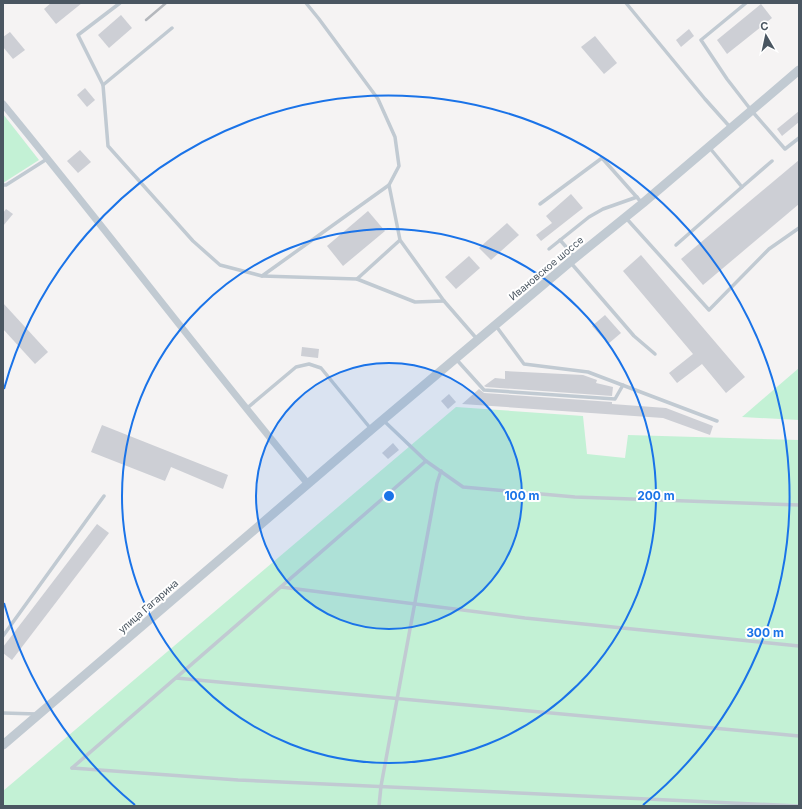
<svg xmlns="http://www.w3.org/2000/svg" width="802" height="809" viewBox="0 0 802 809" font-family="Inter,sans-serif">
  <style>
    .green { fill: #c3f1d5 }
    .building { fill: #cdcfd5 }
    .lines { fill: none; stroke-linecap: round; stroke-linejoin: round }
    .service { stroke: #c1cad2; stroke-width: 3.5 }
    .minor { stroke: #c1cad2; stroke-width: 7 }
    .tertiary { stroke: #c1cad2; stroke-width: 9 }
    .rail { stroke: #b5b8bd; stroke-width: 2.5 }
    .ring { fill: none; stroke: #1a73e8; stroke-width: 2 }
    .labels { text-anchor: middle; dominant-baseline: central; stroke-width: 4; stroke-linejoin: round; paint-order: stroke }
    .street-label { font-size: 10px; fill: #4a5661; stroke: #fff }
    .centre { fill: #1a73e8; stroke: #fff; stroke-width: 2 }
    .ring-label { font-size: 12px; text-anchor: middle; font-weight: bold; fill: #1a73e8; stroke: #fff; stroke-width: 4; stroke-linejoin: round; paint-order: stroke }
  </style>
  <rect width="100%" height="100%" fill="#f5f3f3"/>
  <g class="green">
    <polygon points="3,114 39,160 3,183"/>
    <polygon points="799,368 799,420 742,417"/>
    <polygon points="456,407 583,416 587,454 625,458 628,435 799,440 799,806 3,806 3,791"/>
  </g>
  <g class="building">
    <polygon points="51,3 82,3 56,24 44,9"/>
    <polygon points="761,4 772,18 727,54 717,40"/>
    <polygon points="121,15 132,28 109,48 98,35"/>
    <polygon points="689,29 694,36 681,47 676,40"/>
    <polygon points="10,32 25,50 13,59 3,47 3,37"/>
    <polygon points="595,36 617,63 604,74 581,47"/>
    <polygon points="85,88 95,100 87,107 77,95"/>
    <polygon points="799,111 799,122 782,136 777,129"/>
    <polygon points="80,150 91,162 78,173 67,161"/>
    <polygon points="799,160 799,204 703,285 681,259"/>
    <polygon points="571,194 583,208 541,241 536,235 552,223 546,216"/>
    <polygon points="6,209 13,214 3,226 3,213"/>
    <polygon points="368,211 385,231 343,266 327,246"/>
    <polygon points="507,223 519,235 491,260 479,248"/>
    <polygon points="641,255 745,377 726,393 702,364 677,383 669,373 693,354 623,271"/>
    <polygon points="469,256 480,268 456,289 445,277"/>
    <polygon points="3,303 48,352 35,364 3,329"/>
    <polygon points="605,315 621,333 608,344 592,326"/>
    <polygon points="302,347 319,349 318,358 301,356"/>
    <polygon points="505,371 583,375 597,380 596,383 613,387 612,396 486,387 484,386 495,378 505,379"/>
    <polygon points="479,389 484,393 612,402 612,404 666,408 713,426 710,435 663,418 462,404"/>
    <polygon points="449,394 456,402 448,409 441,401"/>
    <polygon points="102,425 228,475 223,489 171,467 165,481 91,452"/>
    <polygon points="393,443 399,450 388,459 382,453"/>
    <polygon points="97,524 109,533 12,660 3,653 3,647"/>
  </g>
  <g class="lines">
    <g class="service">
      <polyline points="306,3 319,19 378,99 395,137 399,166 389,185"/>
      <polyline points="626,3 705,99 730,127"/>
      <polyline points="746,3 701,40 727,79 751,110 785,149 799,138"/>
      <polyline points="172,28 103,85 108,146 193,241 220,265 262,276"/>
      <polyline points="103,85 78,35 120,3"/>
      <polyline points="709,147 742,187 772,161"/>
      <polyline points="3,185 6,185 47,159"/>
      <polyline points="540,204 602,158 642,203"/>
      <polyline points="626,218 709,310 769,249 799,228"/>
      <polyline points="400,240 357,279 262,276 389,185 400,240 444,301 477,339"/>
      <polyline points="560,240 575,257"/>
      <polyline points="676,245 742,187"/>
      <polyline points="549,249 589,217 603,209 637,197"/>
      <polyline points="571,263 634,336 655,354"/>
      <polyline points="357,279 415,302 444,301"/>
      <polyline points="496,326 524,364 588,372 717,421"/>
      <polyline points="456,359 484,390 615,399 623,385"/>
      <polyline points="246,409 296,367 309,364 321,368 371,429"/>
      <polyline points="383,420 426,461 463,487 575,497 799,505"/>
      <polyline points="281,587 525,618 799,646"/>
      <polyline points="3,636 104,496"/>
      <polyline points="176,678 799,736"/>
      <polyline points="3,713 37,714"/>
      <polyline points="72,768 238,780 799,806"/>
      <polyline points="72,768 426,461"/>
      <polyline points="379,806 381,786 437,483 441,471"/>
    </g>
    <path class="minor" d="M3,104C106,229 204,359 308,484"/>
    <polyline class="tertiary" points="3,745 372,429 570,262 643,203 799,70"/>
    <polyline class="rail" points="146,20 166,3"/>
  </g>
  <circle cx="389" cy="496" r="133" fill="#1a73e8" fill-opacity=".12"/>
  <g class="ring">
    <circle cx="389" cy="496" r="133"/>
    <circle cx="389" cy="496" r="267"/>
    <path d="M135 805A400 400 0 0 1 4 603M4 389A400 400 0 1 1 643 805"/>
  </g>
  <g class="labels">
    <g class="street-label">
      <text transform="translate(546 268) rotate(-40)">Ивановское шоссе</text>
      <text transform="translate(148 606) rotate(-41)">улица Гагарина</text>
    </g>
  </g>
  <circle cx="389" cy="496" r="6" class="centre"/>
  <g class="ring-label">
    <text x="522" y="500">100 m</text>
    <text x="656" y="500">200 m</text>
    <text x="765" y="637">300 m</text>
  </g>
  <rect width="802" height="809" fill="none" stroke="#4a5661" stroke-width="8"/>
  <g transform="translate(766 36) rotate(351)" stroke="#ffffff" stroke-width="3" paint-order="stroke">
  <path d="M0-3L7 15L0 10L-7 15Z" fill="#4a5661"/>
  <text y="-6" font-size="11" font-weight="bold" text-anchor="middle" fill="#4a5661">С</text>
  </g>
</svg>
